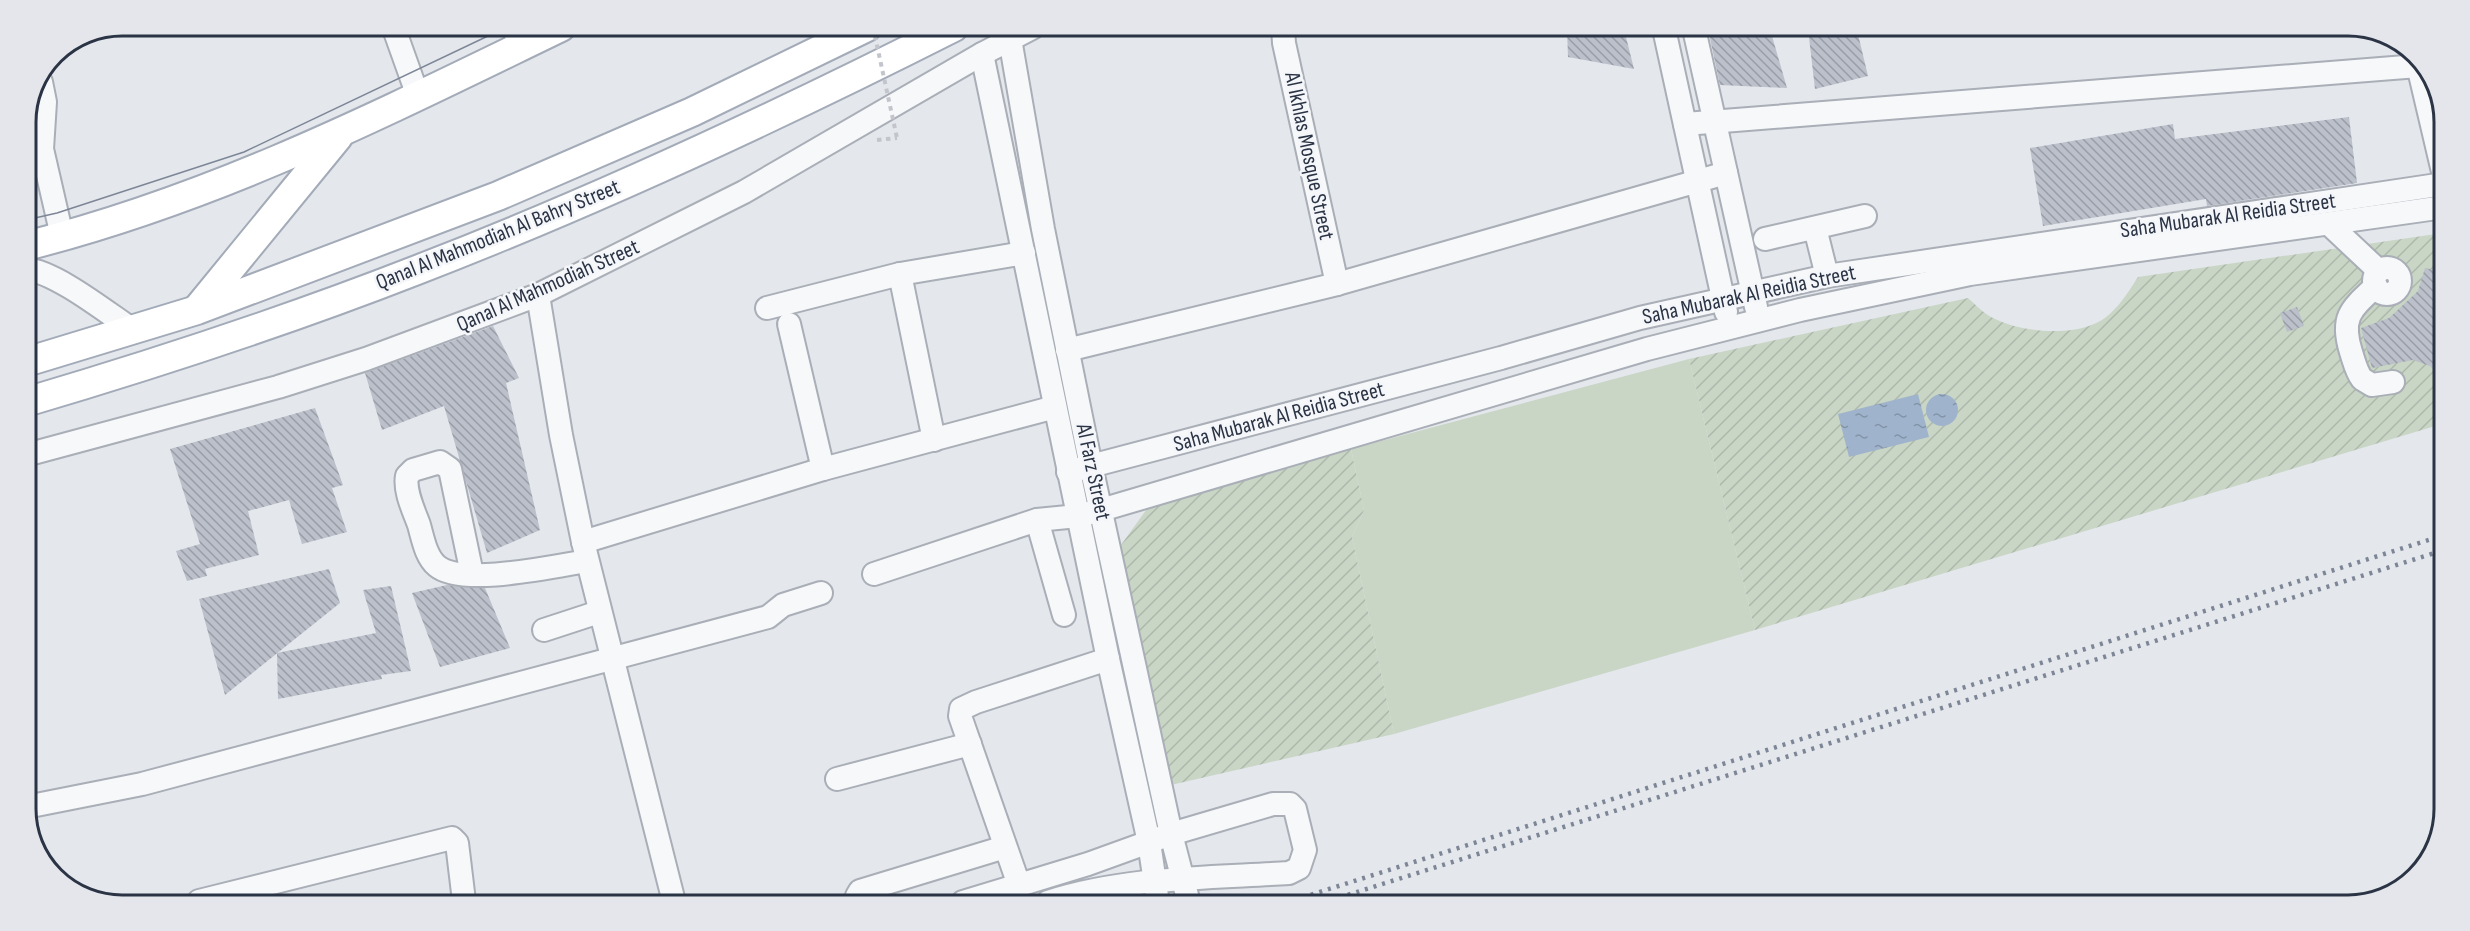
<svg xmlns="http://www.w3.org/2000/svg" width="2470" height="931" viewBox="0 0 2470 931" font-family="'Sofia Sans Condensed',sans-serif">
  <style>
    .grass { fill: #c9d6c5 }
    .garden { fill: url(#garden-furrows) }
    .water { fill: url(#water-ripples) }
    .building { fill: url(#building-back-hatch) }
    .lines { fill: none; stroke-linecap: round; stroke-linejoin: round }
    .minor-casing { stroke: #a9aeb7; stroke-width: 26 }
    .major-casing { stroke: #a3abb8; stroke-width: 32 }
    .path { stroke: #c2c5cb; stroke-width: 4; stroke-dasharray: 4.5 4.5; stroke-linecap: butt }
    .minor { stroke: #f7f8fa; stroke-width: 22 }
    .major { stroke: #fff; stroke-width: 28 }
    .tram { stroke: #7d8696; stroke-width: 1.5 }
    .rail { stroke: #7d8696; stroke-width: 4.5; stroke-dasharray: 3 6; stroke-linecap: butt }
    .path-bridge { stroke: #c2c5cb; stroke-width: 4; stroke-dasharray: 4.5 4.5; stroke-linecap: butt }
    .labels { text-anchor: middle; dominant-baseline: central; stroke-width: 5; stroke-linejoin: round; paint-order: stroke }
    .street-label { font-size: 22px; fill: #2b3445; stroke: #f4f6f9 }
    .rim { fill: none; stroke: #2b3445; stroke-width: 3 }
  </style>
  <defs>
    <pattern id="garden-furrows" width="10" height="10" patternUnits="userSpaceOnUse" patternTransform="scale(1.5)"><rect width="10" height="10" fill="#c9d6c5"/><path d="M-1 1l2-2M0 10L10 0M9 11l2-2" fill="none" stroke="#adb8ab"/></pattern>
    <pattern id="water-ripples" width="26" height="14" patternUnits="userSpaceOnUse" patternTransform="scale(1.5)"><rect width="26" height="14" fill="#9fb4cc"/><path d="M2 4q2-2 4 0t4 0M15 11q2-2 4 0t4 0" fill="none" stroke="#8293a7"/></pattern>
    <pattern id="building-back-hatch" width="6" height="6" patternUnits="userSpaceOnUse" patternTransform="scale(1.5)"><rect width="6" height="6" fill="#bbc0ca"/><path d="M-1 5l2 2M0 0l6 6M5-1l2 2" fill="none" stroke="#989da6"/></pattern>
  </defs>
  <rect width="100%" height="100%" fill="#e4e7ec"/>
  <polygon class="grass" points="1689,359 1755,630 1394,734 1352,537 1364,510 1351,449"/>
  <g class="garden">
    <path d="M2443,233L2442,424L1755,630L1689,359L1968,298C1975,304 1984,314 1993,318C2020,332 2066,336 2094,324C2114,316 2127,294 2138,277Z"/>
    <polygon points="1351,449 1364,510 1352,537 1394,734 1162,787 1108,563 1149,506"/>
  </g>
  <g class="water">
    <polygon points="1918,394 1929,437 1849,457 1838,414"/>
    <circle cx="1942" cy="410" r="16"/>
  </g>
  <g class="building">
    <polygon points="1567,29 1624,29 1634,69 1568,57"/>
    <polygon points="1708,29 1770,29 1787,88 1720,85"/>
    <polygon points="1808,29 1857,30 1868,76 1815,89"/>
    <polygon points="2349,117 2357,183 2207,206 2206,199 2043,226 2030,148 2173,124 2175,139"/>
    <polygon points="2425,268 2443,272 2442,379 2430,366 2413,360 2372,368 2361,328 2389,318 2418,291"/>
    <polygon points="2297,307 2304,326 2287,332 2280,313"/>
    <polygon points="493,326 519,378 506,383 540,530 487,553 444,406 382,430 365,373"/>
    <polygon points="315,408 343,485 332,488 347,532 302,544 289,500 248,511 259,555 205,569 207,576 187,581 176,551 200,544 170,449"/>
    <polygon points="329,569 340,603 225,695 199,599"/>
    <polygon points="447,585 485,588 510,648 440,667 412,593"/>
    <polygon points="391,586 411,671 381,675 382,679 278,699 277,653 376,633 363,590"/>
  </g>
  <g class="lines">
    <g class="minor-casing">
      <g id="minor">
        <polyline points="393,26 418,96"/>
        <polyline points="513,26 520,46"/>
        <polyline points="1283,28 1284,43 1337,284"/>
        <polyline points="1664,29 1726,312"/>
        <polyline points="1694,29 1756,307"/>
        <polyline points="1010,39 1043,229 1091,466 1171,834 1189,903"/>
        <polyline points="982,54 1108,659 1149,842 1158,903"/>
        <polyline points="2416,57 2444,176"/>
        <polyline points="41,82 45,102 42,149 62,236"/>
        <polyline points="1685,124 2418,66"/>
        <polyline points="2329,224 2379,271"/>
        <polyline points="1815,228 1827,276"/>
        <polyline points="1765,239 1865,216"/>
        <circle cx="2387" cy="281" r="13"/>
        <path d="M26,269C56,272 106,312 133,330"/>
        <polyline points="900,274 934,440"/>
        <path d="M2376,286C2351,309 2340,317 2351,352C2354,361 2356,371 2362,379L2372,385L2393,382"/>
        <polyline points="538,295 561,435 583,542 674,902"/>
        <polyline points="767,308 900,274 1024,253"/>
        <polyline points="789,324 823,469"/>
        <polyline points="1067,350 1337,284 1726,173"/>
        <polyline points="26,455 278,387 366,359 538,295 744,192 982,54 1032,28"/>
        <polyline points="1068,472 1501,358 1640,318 1827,276 2444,184"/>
        <polyline points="1037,520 1064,615"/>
        <polyline points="583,542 823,469 1055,407"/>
        <path d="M472,574L450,469L440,462L413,470L407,476C404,491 414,511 419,525C423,539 426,557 437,566C462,587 555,566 587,561"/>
        <polyline points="874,574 1037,520 1078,516 1101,510 1647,349 1800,310 1970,274 2444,207"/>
        <polyline points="544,630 599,612"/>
        <polyline points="837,779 970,744"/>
        <polyline points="26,807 142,784 768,617 783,605 821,593"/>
        <polyline points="1019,885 960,716 961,709 976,702 1108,659"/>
        <polyline points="199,901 452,838 457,843 464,901"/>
        <polyline points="859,902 857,896 860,891 1005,847"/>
        <path d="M963,902L1088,864L1171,834L1273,804H1290L1295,809L1305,850L1299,868L1289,873C1209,878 1125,877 1048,902"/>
      </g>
    </g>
    <g class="major-casing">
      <g id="major">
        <path d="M26,246C219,197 383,113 561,27"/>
        <polyline points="198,308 338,137"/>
        <polyline points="26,362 197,310 498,196 692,112 867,27"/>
        <path d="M26,402C158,363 289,320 417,270C601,199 778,116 954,27"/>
      </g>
    </g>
    <polyline class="path" points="877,140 897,138"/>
    <use href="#minor" class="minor"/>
    <use href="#major" class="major"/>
    <polyline class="tram" points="26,220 57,213 244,152 509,26"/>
    <g class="rail">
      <polyline points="1285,903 2441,536"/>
      <polyline points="1322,903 2441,551"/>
    </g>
    <polyline class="path-bridge" points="873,27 897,138"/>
  </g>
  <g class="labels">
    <g class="street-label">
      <text transform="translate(1309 156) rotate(78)">Al Ikhlas Mosque Street</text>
      <text transform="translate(2228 216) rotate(-8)">Saha Mubarak Al Reidia Street</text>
      <text transform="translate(498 235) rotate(-22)">Qanal Al Mahmodiah Al Bahry Street</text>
      <text transform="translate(548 286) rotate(-24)">Qanal Al Mahmodiah Street</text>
      <text transform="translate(1749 295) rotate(-12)">Saha Mubarak Al Reidia Street</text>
      <text transform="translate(1279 417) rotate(-15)">Saha Mubarak Al Reidia Street</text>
      <text transform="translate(1093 472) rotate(78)">Al Farz Street</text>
    </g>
  </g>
  <path d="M0 0H2470V931H0ZM122 36H2348A86 86 0 0 1 2434 122V809A86 86 0 0 1 2348 895H122A86 86 0 0 1 36 809V122A86 86 0 0 1 122 36Z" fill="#e4e6eb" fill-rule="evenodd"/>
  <path class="rim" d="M122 36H2348A86 86 0 0 1 2434 122V809A86 86 0 0 1 2348 895H122A86 86 0 0 1 36 809V122A86 86 0 0 1 122 36Z"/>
</svg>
